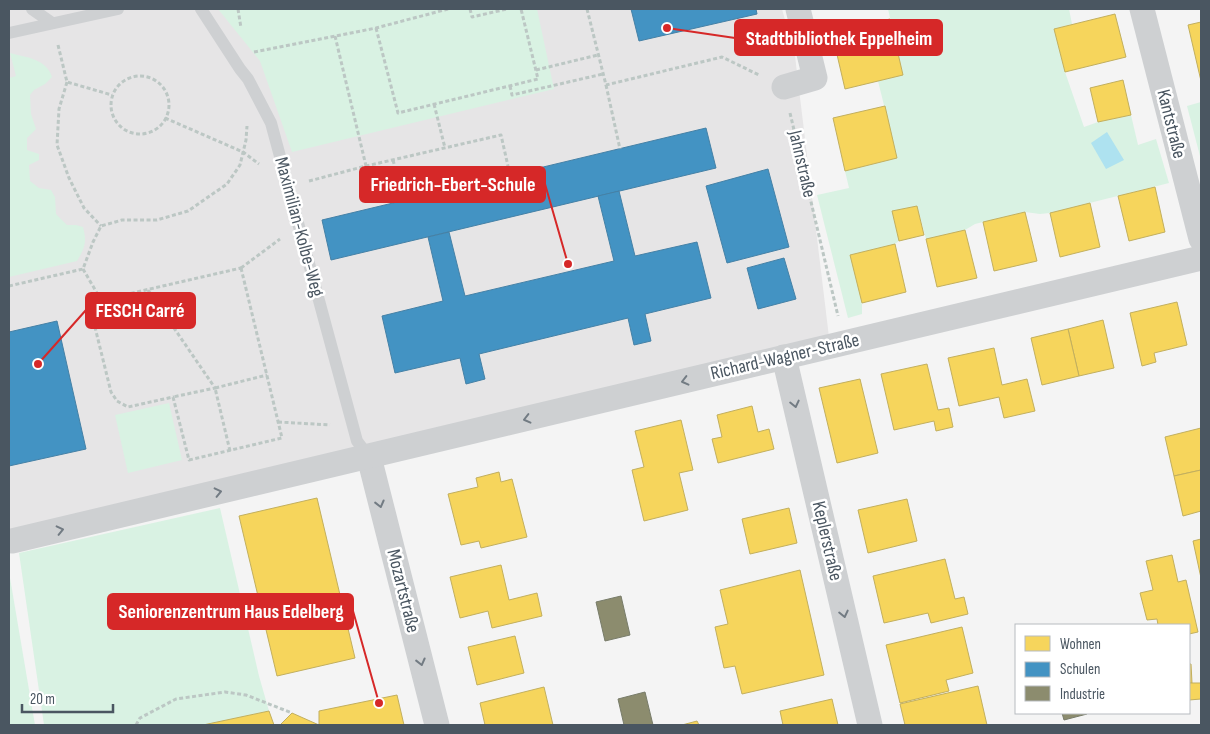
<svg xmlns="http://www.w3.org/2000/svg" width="1210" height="734" viewBox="0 0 1210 734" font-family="'Sofia Sans Condensed',sans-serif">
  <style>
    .education { fill: #e6e5e6 }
    .green { fill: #d9f2e3 }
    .water { fill: #aee2f0 }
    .homes { fill: #f6d55c; stroke: #c2af5e }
    .schools { fill: #4393c3; stroke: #4581a6 }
    .industry { fill: #8c8c6e; stroke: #787c6a }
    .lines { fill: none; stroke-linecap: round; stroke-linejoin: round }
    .path { stroke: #bcc7c4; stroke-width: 3; stroke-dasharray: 4 2.5; stroke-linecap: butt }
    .service { stroke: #ced0d2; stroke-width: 12 }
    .minor { stroke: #ced0d2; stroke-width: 25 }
    .oneway { stroke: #727b83 }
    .labels { text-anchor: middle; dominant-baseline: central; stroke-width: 5; stroke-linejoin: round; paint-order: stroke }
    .street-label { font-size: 19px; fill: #4a5661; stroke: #fff }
    .leader { fill: none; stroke: #d62828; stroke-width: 2 }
    .callout-dot { fill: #d62828; stroke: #fff; stroke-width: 2 }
    .callout { fill: #d62828; stroke: #d62828; stroke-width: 2 }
    .callout-label { font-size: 20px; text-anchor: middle; font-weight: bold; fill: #fff }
  </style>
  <rect width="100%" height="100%" fill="#f4f4f4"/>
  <polygon class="education" points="9,9 782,9 795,56 829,337 9,533"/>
  <g class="green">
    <polygon points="218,9 537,9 554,89 292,152 260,61"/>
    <polygon points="888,9 1069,9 1072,24 1054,29 1065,72 1084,127 1098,122 1131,115 1138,145 1156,139 1169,183 1050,213 1040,214 1025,212 983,222 975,224 965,230 926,239 917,206 892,211 899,241 895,244 850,255 862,303 862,314 848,318 817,195 849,188 845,171 897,158 878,81 903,75"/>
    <path d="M10,53C25,57 47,59 52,77L45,84L34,90L30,95L31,114L36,129L27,138V150L39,154V160L29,165L30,181L39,188L51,190L55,197L56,214L67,225H76L83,227C87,242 85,248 77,261L9,277V78L16,76Z"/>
    <polygon points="1201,102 1201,160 1187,106"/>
    <polygon points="169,403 182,460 128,473 115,415"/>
    <polygon points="220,508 259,676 269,711 203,725 44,725 19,553"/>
    <polygon points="9,572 35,725 9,725"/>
  </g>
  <polygon class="water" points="1107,132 1124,160 1106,169 1091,143"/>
  <g class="homes">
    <polygon points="1115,14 1126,57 1065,72 1054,29"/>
    <polygon points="890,19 903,75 845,89 832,33"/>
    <polygon points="1201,22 1201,81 1188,25"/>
    <polygon points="1123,80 1131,115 1098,122 1090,88"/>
    <polygon points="885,106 897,158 845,171 833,118"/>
    <polygon points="1155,187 1165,232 1129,241 1118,196"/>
    <polygon points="1090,203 1100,247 1060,257 1050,213"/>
    <polygon points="917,206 924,235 899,241 892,211"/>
    <polygon points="1025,212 1037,261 994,271 983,222"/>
    <polygon points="965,230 977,278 937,287 926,239"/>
    <polygon points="895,244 906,292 862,303 850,255"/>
    <polygon points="1177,302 1187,345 1154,353 1156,362 1142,366 1130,313"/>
    <polygon points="1103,320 1114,368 1079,376 1068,329"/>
    <polygon points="1068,329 1079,376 1042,385 1031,338"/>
    <polygon points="994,348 1002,385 1027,379 1035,411 1004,418 999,397 959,406 948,358"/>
    <polygon points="927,364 938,410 949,408 953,427 936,431 934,421 894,430 881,374"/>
    <polygon points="860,379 878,453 837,463 819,388"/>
    <polygon points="752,406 758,432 769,429 774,449 718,463 712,439 722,437 717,415"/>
    <polygon points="681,420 693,470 679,473 688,510 644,521 632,470 644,467 635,431"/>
    <polygon points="1201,428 1201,470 1174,476 1165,437"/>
    <polygon points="1201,470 1201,511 1183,516 1174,476"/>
    <polygon points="499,472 501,482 512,479 527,537 481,548 479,541 461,545 448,494 478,487 476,478"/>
    <polygon points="317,498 355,658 277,676 239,516"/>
    <polygon points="907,499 917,541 868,553 858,510"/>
    <polygon points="789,508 797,543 750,554 742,519"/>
    <polygon points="1201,539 1201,578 1193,541"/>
    <polygon points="1172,555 1178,582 1186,580 1198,632 1189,634 1189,625 1158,625 1157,619 1147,620 1140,593 1153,590 1146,561"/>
    <polygon points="945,559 955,599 964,597 968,614 931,623 928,613 884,623 873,576"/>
    <polygon points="501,565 509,600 537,593 542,616 492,628 488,611 460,618 450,577"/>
    <polygon points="800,570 824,675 742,694 735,666 724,668 715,627 728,624 720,590"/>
    <polygon points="962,627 973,673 946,680 949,691 900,703 886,645"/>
    <polygon points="515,636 524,673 477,685 468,647"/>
    <polygon points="1189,664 1191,664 1192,683 1189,683"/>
    <polygon points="1189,683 1201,683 1201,699 1189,700"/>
    <polygon points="978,686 987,725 905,725 900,704"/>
    <polygon points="544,687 553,725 485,725 480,703"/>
    <polygon points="397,695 404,725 280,725 292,713 319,725 319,711"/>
    <polygon points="832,699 838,725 783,725 780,711"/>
    <polygon points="269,711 274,725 203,725"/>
    <polygon points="697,721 699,725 682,725"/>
  </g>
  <g class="schools">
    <polygon points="631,9 756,9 757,14 639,41"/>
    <polygon points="706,128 716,168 331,260 322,220"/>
    <polygon points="768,169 789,247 727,263 706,186"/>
    <polygon points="619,191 635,256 697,242 711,298 645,314 651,341 634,345 628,318 479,354 485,379 466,384 460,358 395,373 382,316 443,301 428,237 449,232 465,296 614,261 598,196"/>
    <polygon points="784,258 796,299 758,309 747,268"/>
    <polygon points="57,321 86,449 9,466 9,332"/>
  </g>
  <g class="industry">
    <polygon points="621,596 630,635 605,641 596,602"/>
    <polygon points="645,692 653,725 624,725 618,699"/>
    <polygon points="1062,713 1086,713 1087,714 1064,720"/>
  </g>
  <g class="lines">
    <g class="path">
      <polyline points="238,9 241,28"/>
      <polyline points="470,9 472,17 507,9"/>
      <polyline points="587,9 606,85 722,57 759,75"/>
      <polyline points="376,28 398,113 538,79 521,9"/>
      <polyline points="335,36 366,166"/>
      <polyline points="58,45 67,82 112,95"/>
      <polyline points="254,52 376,28 448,9"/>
      <polyline points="536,70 598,55"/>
      <circle cx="140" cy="105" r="29"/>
      <polyline points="67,82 59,109 57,145 69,178 84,208 101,226"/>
      <polyline points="606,85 620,149"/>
      <polyline points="510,86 512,95 603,74"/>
      <polyline points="434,104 445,148"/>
      <polyline points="790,113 838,316"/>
      <polyline points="165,118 243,152 259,164"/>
      <polyline points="393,160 404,201"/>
      <polyline points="309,181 366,166 501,135 510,175"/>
      <polygon points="241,268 282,438 189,460 173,397 128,407 117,401 111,392 89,303"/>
      <polyline points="241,268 280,239"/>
      <polyline points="83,269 101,300"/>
      <polyline points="9,286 83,269 93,242 101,226 122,220 157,220 188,211 227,184 240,165 246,140 247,126"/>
      <polyline points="148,290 215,388 173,397"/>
      <polyline points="278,422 330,425"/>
      <polyline points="230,451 215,388 267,375"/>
      <polyline points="136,725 140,718 176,699 225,692 246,695 292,713"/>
    </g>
    <g class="service">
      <polyline points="32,9 52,23"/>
      <polyline points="201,9 240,69 248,79 271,123 357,441 369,457"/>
      <polyline points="9,33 118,9"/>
    </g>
    <g class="minor">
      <polyline points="1142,9 1201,239"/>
      <polyline points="784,87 815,78 798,9"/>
      <polyline points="784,357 870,725"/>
      <polyline points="369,457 437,725"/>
      <polyline points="12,541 1201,258"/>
    </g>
  </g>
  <defs><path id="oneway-chevron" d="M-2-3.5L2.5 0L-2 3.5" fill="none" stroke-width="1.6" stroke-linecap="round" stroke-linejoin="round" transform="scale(1.25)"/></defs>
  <g class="oneway">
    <use href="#oneway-chevron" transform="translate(685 381) rotate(166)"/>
    <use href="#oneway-chevron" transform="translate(795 404) rotate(77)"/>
    <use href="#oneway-chevron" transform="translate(527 419) rotate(166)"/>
    <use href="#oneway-chevron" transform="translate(218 492) rotate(-13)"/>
    <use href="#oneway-chevron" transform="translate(380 504) rotate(76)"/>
    <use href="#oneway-chevron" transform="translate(60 530) rotate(-13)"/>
    <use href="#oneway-chevron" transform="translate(844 614) rotate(77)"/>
    <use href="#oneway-chevron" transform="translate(421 662) rotate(76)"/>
  </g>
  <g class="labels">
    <g class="street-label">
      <text transform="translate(1171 124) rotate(76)">Kantstraße</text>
      <text transform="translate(802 164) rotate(77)">Jahnstraße</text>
      <text transform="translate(299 227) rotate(75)">Maximilian-Kolbe-Weg</text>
      <text transform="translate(785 357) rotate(-13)">Richard-Wagner-Straße</text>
      <text transform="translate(827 541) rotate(77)">Keplerstraße</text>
      <text transform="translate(403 591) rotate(76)">Mozartstraße</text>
    </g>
  </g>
  <path class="leader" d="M667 28L735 38M568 264L545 184M38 364L86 310M379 703L353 611"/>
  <g class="callout-dot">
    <circle cx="667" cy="28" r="5"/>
    <circle cx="568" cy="264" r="5"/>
    <circle cx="38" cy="364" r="5"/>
    <circle cx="379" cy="703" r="5"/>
  </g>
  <g class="callout">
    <rect x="735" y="20" width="207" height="35" rx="5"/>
    <rect x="360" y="167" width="185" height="35" rx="5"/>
    <rect x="86" y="293" width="109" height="35" rx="5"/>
    <rect x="108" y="594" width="245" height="35" rx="5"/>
  </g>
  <g class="callout-label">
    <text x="839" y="45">Stadtbibliothek Eppelheim</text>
    <text x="453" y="191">Friedrich-Ebert-Schule</text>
    <text x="140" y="317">FESCH Carré</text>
    <text x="231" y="618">Seniorenzentrum Haus Edelberg</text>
  </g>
  <rect width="1210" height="734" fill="none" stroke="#4a5661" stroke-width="20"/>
  <rect x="1015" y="624" width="175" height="90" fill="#ffffff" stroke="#b7bbc0"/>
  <rect x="1025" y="636" width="25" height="15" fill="#f6d55c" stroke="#b7bbc0"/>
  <text x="1060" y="649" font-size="15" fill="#4a5661">Wohnen</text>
  <rect x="1025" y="662" width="25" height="15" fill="#4393c3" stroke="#b7bbc0"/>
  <text x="1060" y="674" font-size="15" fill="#4a5661">Schulen</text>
  <rect x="1025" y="686" width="25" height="15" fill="#8c8c6e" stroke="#b7bbc0"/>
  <text x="1060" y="699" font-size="15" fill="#4a5661">Industrie</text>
  <path d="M22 704v8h91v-8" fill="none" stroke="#4a5661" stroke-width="2.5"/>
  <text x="30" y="704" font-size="15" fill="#4a5661" stroke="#ffffff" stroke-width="4" paint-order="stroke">20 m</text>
</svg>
